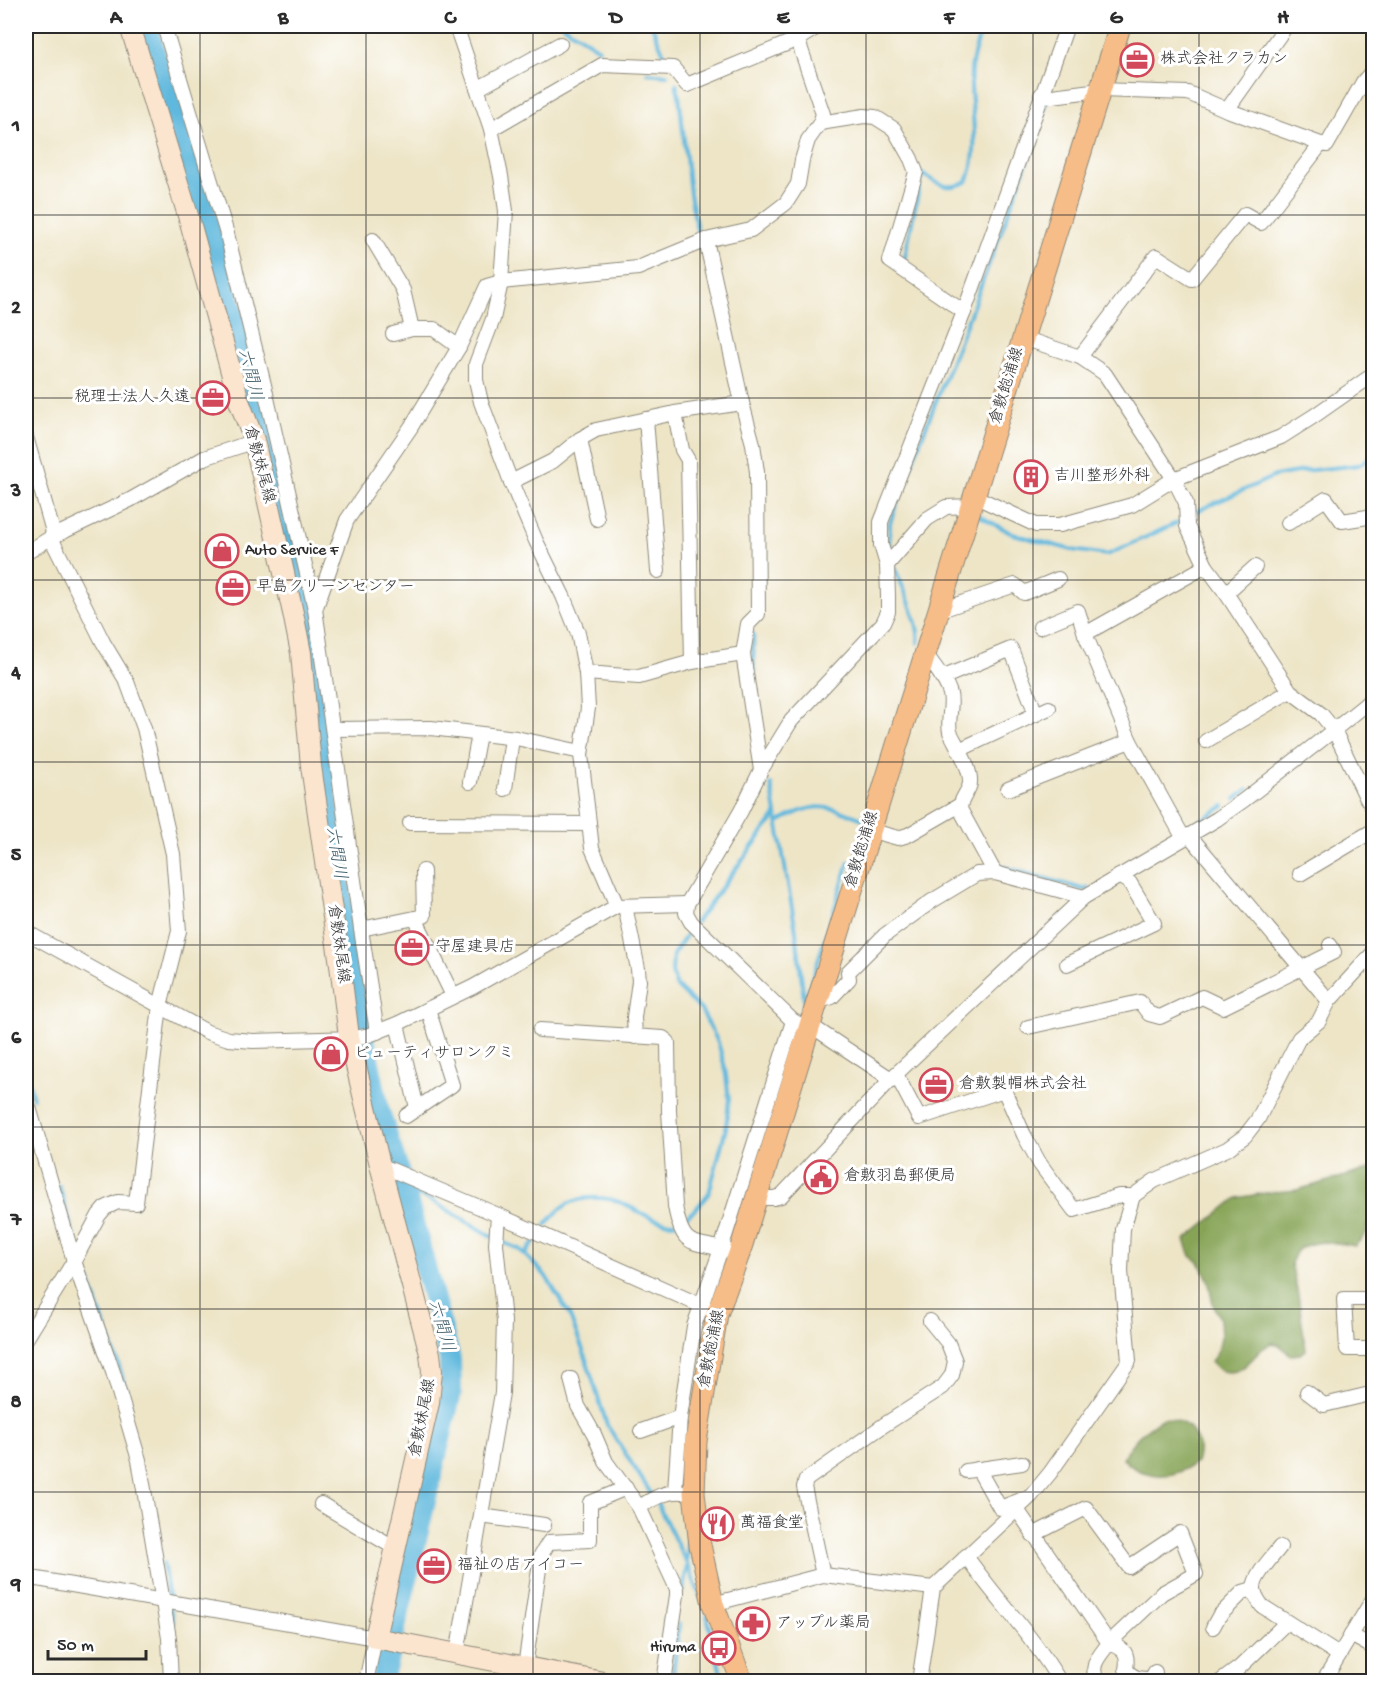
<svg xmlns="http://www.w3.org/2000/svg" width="1399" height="1707" viewBox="0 0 1399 1707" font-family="'Gochi Hand','Klee One',sans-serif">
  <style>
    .forest { fill: #87a456; stroke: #596840; stroke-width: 1.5 }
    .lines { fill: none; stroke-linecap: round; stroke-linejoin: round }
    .stream { stroke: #5fb8dd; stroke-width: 4 }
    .river { stroke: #5fb8dd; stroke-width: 22 }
    .street-casing { stroke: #8c8879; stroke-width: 16 }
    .secondary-casing { stroke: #8c8879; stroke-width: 22 }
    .primary-casing { stroke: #8c8879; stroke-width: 23 }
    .street { stroke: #fff; stroke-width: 14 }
    .secondary { stroke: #fce5cf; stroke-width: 20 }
    .primary { stroke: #f7bd88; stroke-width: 21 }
    .grid { fill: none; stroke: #2b2b2b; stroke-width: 1.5; stroke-opacity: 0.55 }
    .labels { text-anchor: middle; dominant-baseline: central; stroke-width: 6; stroke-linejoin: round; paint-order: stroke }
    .poi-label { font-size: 16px; fill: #2b2b2b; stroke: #fff; text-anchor: start }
    .street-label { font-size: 16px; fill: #2b2b2b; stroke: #fff }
    .water-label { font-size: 18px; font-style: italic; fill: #3d5c69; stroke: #fff }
    .neatline { fill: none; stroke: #2b2b2b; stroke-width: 2 }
    .grid-label { font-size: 20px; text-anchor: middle; font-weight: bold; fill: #2b2b2b }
  </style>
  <rect width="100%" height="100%" fill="#fff"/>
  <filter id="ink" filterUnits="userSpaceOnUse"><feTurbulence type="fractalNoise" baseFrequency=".0167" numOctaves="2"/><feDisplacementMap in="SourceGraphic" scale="12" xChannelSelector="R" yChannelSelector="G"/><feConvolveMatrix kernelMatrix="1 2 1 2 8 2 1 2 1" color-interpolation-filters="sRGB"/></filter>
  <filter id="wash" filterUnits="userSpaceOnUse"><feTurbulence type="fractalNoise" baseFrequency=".008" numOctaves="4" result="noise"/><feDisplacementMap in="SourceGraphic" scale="24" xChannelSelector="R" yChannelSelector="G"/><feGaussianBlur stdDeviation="1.35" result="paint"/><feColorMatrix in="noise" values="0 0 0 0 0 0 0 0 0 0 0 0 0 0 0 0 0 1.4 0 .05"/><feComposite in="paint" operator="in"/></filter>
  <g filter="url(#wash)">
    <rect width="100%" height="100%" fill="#eee5c7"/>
    <g class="forest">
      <path d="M1373,1168V1217L1371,1219L1365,1235L1355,1246C1338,1243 1314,1238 1298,1250C1295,1253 1293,1259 1291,1263L1298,1295L1306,1350L1301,1354L1291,1355L1278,1344L1271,1343C1267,1346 1262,1349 1259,1352C1255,1356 1252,1360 1248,1363C1237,1375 1219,1376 1211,1361L1216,1355L1221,1337L1220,1319L1213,1304L1208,1279L1199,1262L1191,1256L1185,1240L1237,1198L1265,1193L1297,1190Z"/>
      <path d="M1163,1418C1188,1419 1204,1437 1196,1463C1191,1466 1185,1469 1179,1472C1161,1479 1135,1474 1123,1458C1132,1440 1145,1429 1163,1418Z"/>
    </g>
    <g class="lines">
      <g class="stream">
        <polyline points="564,26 599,49"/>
        <polyline points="652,26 667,61"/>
        <polyline points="647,73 667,75"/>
        <polyline points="676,84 679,95 690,194 699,240"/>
        <path d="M903,266L922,174C941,185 945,191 967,182C982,147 969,107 971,71C972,55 979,40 982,26"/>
        <polyline points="1195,512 1275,476 1303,471 1359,465 1374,454"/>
        <polyline points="976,514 1013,534 1072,550 1107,555 1181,521"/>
        <polyline points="889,548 890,523 902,488 971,312 1022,176 1048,98"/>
        <path d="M895,569C903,587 921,625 918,643"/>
        <polyline points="753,634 754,681"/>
        <polyline points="771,784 796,932 804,1000"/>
        <polyline points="1235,799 1248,789"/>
        <path d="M777,823C817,801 822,804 863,819"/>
        <polyline points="1197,823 1224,806"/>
        <polyline points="1161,844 1178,834"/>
        <polyline points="1000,866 1086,890 1088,888"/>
        <polyline points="696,922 776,815"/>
        <polyline points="799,1021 849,862"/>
        <polyline points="26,1073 33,1098"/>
        <polyline points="59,1186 75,1240"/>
        <polyline points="404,1189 434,1202 493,1237"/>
        <polyline points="682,1220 696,1209 709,1193 726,1128 729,1099 725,1068 718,1042 701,1010 676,986 672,972 673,955 691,928"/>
        <path d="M546,1225C552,1217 558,1210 566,1205C584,1195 609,1196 626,1205C642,1213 656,1223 675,1223"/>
        <polyline points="499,1241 519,1249 545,1275 569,1314 584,1353 607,1425 652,1495"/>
        <polyline points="729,1248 741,1209"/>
        <polyline points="525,1255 534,1242"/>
        <polyline points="81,1257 121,1372 130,1406"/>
        <polyline points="711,1299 727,1255"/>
        <polyline points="656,1501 687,1564 702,1600"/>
        <polyline points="163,1563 173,1624"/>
        <polyline points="683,1592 687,1564 687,1522"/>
        <polyline points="707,1616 723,1682"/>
        <polyline points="177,1667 178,1682"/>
        <polyline points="672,1682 679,1624"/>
      </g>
      <polyline class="river" points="146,26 198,187 250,374 306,615 329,815 359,1014 379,1112 404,1189 450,1359 451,1392 382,1682"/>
    </g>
  </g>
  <g filter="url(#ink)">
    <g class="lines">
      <g class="street-casing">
        <g id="street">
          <polyline points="164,26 227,234 264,385 315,609 361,929 415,918 453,996"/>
          <polyline points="456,26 491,129 501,176 506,211 501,282 493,319 476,364 476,380 481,402 511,482 536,541 563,596 578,633 586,673 588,708 581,755 592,848 617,906"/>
          <polyline points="477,89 560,44"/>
          <polyline points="1041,95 1052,96 1100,90 1188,93 1227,110 1321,144"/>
          <polyline points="1227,110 1286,26"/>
          <polyline points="820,123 864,116 875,117 894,129 911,159 916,172 890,261 964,312"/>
          <polyline points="491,129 602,65 673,68 687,85 798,39 819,26"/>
          <polyline points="373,240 403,290 412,329"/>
          <polyline points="706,240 742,403 753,444 757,472 758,614 748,624 743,654 761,770"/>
          <polyline points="393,334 412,329 434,329 459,347"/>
          <polyline points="1023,338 1080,357 1105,374 1174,479 1186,503 1187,526 1206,566 1226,593 1290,691 1321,714 1334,730 1367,799 1374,809"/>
          <polyline points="1080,357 1156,256 1192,279 1245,214 1261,223 1321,144 1327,145 1363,82 1374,69"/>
          <polyline points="675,413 682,450 688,460 692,662"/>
          <polyline points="646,419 658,571"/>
          <polyline points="26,437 52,528 54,544 103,642 127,682 144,728 173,854 179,931 160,1006 136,1203 118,1202 105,1208 99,1215 74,1261 26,1339"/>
          <polyline points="580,439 597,519"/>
          <polyline points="511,482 553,461 580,439 596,430 675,413 742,403"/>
          <polyline points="974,496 1036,525 1060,525 1132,505 1174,479 1281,437 1314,416 1374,374"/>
          <polyline points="1288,523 1326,499 1342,521 1374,516"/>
          <polyline points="26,553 52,537 130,500 204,458 240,446 254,440"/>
          <polyline points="887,565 927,519 946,507 971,506"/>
          <polyline points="1226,593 1255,567"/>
          <polyline points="316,607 347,520 411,427 459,347 487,286 501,282 638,268 706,240 751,230 786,203 798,184 802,160 808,140 820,123 823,114 793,26"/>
          <polyline points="938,611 1015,585 1024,593 1058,579"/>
          <polyline points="1040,627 1078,611 1085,634 1130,741 1183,837"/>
          <polyline points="1085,634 1206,566"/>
          <path d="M925,653C933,665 946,679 950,694C953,706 947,720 950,732C956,745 975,773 969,787C966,795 960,800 960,809L995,873"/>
          <polyline points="586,673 639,677 692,662 743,654"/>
          <polyline points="942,678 1011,649 1036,714"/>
          <polyline points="333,729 431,728 516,738 581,752"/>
          <polyline points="1206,741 1290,691"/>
          <polyline points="959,750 1049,708"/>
          <polyline points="470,782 479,734"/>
          <polyline points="505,789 512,738"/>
          <polyline points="1008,789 1130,741"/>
          <polyline points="410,823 589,824"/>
          <polyline points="869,830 898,838 908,835 960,805"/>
          <polyline points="1189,835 1329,1001"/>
          <polyline points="1300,874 1374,830"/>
          <polyline points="625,906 638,969 639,981 634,1017 635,1037"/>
          <polyline points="415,918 424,916 423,871"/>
          <polyline points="361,929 377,1032"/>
          <polyline points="26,932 207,1032 229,1039 253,1041 355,1038 369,1035 397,1024 473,987 617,906 687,904"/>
          <polyline points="1067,964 1154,923 1130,883 1119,876"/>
          <polyline points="817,1002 832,997 849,979 848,972 885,935 932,901 977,874 995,873 1084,897"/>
          <polyline points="397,1024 417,1108"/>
          <polyline points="810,1025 891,1079"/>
          <polyline points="1028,1027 1140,1002 1149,1014 1160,1017 1202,997 1223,1007 1334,952 1330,945"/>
          <polyline points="809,1029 793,1021 691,922 686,913 687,904 741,811 761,770 791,721 883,623 888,612 888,596 887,565 881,545 881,522 964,312 1067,26"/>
          <path d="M540,1030L663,1038L668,1042L669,1111L675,1206C683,1251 693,1240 729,1251"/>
          <polyline points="896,1074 919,1118 1004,1090 1024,1135 1040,1164 1074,1210 1119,1196 1133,1196 1154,1181 1227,1149 1245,1136 1258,1119 1299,1038 1319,1021 1329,1001 1374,952"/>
          <polyline points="26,1097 74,1261 113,1372 139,1460 169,1638 171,1682"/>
          <polyline points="406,1116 452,1085 428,1009"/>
          <polyline points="380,1165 498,1215 711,1310"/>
          <polyline points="756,1198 774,1198 781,1196 896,1074 1084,897 1217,819 1244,800 1334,730 1365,705 1374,696"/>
          <polyline points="1374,1299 1344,1299 1347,1349 1374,1349"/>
          <polyline points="571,1379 578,1406 594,1434 606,1462 639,1507 677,1589 677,1595 664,1682"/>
          <polyline points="1307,1392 1324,1405 1374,1393"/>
          <polyline points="641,1431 680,1417"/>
          <polyline points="978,1469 1000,1508 1026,1498"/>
          <polyline points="966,1471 1022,1463"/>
          <polyline points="675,1491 680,1417 694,1326 721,1249 793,1021"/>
          <polyline points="321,1504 395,1548"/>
          <path d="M639,1507C653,1499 666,1490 683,1492"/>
          <polyline points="1018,1511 1109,1643 1162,1593 1196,1574 1180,1533 1129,1567 1086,1508 1033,1535"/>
          <polyline points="481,1516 544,1525"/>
          <path d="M1280,1547C1273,1556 1254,1576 1254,1588C1254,1595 1258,1600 1262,1606L1339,1655"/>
          <path d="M966,1556C996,1599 1033,1636 1060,1682"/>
          <polyline points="823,1575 804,1487 806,1480 884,1425 943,1387 952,1375 955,1361 948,1343 930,1321"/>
          <polyline points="26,1577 375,1638 366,1682"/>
          <polyline points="713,1604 823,1575 933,1588"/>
          <polyline points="1213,1627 1219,1616 1243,1592 1253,1589"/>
          <polyline points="1351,1635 1374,1648"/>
          <polyline points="457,1654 502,1393 504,1321 496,1244 498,1215"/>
          <polyline points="525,1667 541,1555 549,1542 590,1540 590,1503 626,1488"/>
          <polyline points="513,1682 516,1665"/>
          <polyline points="919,1682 933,1588 1031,1496 1050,1473 1129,1361 1121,1271 1123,1229 1133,1196"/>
          <path d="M1098,1682C1088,1665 1100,1656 1109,1643C1124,1648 1129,1653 1126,1669C1133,1679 1140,1679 1151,1679L1155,1672"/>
          <polyline points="1220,1682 1239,1668 1287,1622"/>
          <polyline points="1323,1682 1374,1597"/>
        </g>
      </g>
      <g class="secondary-casing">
        <polyline id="secondary" points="130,26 190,222 239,401 254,440 293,613 301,653 311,766 340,965 349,1037 380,1165 430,1354 432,1371 429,1403 375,1638 603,1682"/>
      </g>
      <g class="primary-casing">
        <polyline id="primary" points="742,1682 713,1604 700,1545 694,1493 696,1441 717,1314 739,1254 1120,26"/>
      </g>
      <use href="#street" class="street"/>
      <use href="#secondary" class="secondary"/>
      <use href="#primary" class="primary"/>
    </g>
  </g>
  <path class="grid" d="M200,26V1682M366,26V1682M533,26V1682M700,26V1682M866,26V1682M1033,26V1682M1199,26V1682M26,215H1374M26,398H1374M26,580H1374M26,762H1374M26,945H1374M26,1127H1374M26,1309H1374M26,1492H1374"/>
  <defs>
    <g id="office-ring" transform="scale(1.725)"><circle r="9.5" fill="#fff" stroke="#d1495b" stroke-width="1.5"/><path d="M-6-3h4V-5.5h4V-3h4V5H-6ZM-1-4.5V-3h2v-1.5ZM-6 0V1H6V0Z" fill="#d1495b"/></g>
    <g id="building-ring" transform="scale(1.725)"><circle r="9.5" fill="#fff" stroke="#d1495b" stroke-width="1.5"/><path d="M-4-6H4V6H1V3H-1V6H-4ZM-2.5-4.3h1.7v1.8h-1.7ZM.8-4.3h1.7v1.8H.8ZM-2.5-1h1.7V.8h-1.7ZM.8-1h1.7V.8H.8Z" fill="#d1495b"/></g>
    <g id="shop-ring" transform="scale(1.725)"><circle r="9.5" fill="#fff" stroke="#d1495b" stroke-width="1.5"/><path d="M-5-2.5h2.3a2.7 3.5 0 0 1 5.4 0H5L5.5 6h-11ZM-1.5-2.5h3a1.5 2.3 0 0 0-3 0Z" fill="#d1495b"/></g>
    <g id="civic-ring" transform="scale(1.725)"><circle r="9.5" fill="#fff" stroke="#d1495b" stroke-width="1.5"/><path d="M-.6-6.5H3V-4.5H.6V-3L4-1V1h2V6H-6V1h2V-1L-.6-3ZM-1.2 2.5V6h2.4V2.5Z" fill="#d1495b"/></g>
    <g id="restaurant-ring" transform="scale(1.725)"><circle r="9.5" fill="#fff" stroke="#d1495b" stroke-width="1.5"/><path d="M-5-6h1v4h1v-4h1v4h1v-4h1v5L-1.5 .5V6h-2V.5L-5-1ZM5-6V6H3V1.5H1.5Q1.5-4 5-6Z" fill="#d1495b"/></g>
    <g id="pharmacy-ring" transform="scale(1.725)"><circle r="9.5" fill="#fff" stroke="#d1495b" stroke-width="1.5"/><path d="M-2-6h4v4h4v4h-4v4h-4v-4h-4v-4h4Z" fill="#d1495b"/></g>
    <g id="bus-ring" transform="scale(1.725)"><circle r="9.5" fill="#fff" stroke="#d1495b" stroke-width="1.5"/><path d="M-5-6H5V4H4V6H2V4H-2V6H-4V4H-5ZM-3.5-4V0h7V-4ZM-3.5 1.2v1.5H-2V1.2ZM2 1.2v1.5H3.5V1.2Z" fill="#d1495b"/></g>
  </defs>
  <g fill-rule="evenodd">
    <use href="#office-ring" x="1137" y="60"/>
    <use href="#office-ring" x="213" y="398"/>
    <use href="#building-ring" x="1031" y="477"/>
    <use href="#shop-ring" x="222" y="551"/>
    <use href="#office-ring" x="233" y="588"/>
    <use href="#office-ring" x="412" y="948"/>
    <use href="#shop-ring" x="331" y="1054"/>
    <use href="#office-ring" x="936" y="1085"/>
    <use href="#civic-ring" x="821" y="1177"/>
    <use href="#restaurant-ring" x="717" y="1524"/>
    <use href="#office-ring" x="434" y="1566"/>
    <use href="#pharmacy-ring" x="753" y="1624"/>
    <use href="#bus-ring" x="719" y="1648"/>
  </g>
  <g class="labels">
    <g class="poi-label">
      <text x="1160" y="60">株式会社クラカン</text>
      <text x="190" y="398" text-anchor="end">税理士法人 久遠</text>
      <text x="1054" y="477">吉川整形外科</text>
      <text x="245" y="551">Auto Service F</text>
      <text x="256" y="588">早島クリーンセンター</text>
      <text x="435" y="948">守屋建具店</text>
      <text x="354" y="1054">ビューティサロンクミ</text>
      <text x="959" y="1085">倉敷製帽株式会社</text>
      <text x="844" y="1177">倉敷羽島郵便局</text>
      <text x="740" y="1524">萬福食堂</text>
      <text x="457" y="1566">福祉の店アイコー</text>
      <text x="776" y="1624">アップル薬局</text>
      <text x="696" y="1648" text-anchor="end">Hiruma</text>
    </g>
    <g class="street-label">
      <text transform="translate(1008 386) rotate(-73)">倉敷飽浦線</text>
      <text transform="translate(258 465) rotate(75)">倉敷妹尾線</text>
      <text transform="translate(863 850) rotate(-73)">倉敷飽浦線</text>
      <text transform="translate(337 944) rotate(82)">倉敷妹尾線</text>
      <text transform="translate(713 1349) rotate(-79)">倉敷飽浦線</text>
      <text transform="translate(424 1418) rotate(-79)">倉敷妹尾線</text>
    </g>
    <g class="water-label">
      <text transform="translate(249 375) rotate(76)">六間川</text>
      <text transform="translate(335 853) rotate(81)">六間川</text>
      <text transform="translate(440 1326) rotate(74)">六間川</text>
    </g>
  </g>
  <rect width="1399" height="1707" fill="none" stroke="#fff" stroke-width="66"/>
  <path d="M48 1650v9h98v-9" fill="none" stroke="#2b2b2b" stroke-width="3"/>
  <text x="57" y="1650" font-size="18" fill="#2b2b2b" stroke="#ffffff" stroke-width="4.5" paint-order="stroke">50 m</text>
  <rect x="33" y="33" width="1333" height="1641" class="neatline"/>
  <g class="grid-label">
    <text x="116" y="23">A</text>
    <text x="283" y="23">B</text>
    <text x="450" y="23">C</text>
    <text x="616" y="23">D</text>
    <text x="783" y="23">E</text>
    <text x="949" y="23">F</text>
    <text x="1116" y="23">G</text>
    <text x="1283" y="23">H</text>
    <text x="16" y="131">1</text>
    <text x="16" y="313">2</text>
    <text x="16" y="496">3</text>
    <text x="16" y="678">4</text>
    <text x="16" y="860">5</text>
    <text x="16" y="1043">6</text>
    <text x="16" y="1225">7</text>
    <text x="16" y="1407">8</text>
    <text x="16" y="1590">9</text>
  </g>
</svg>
